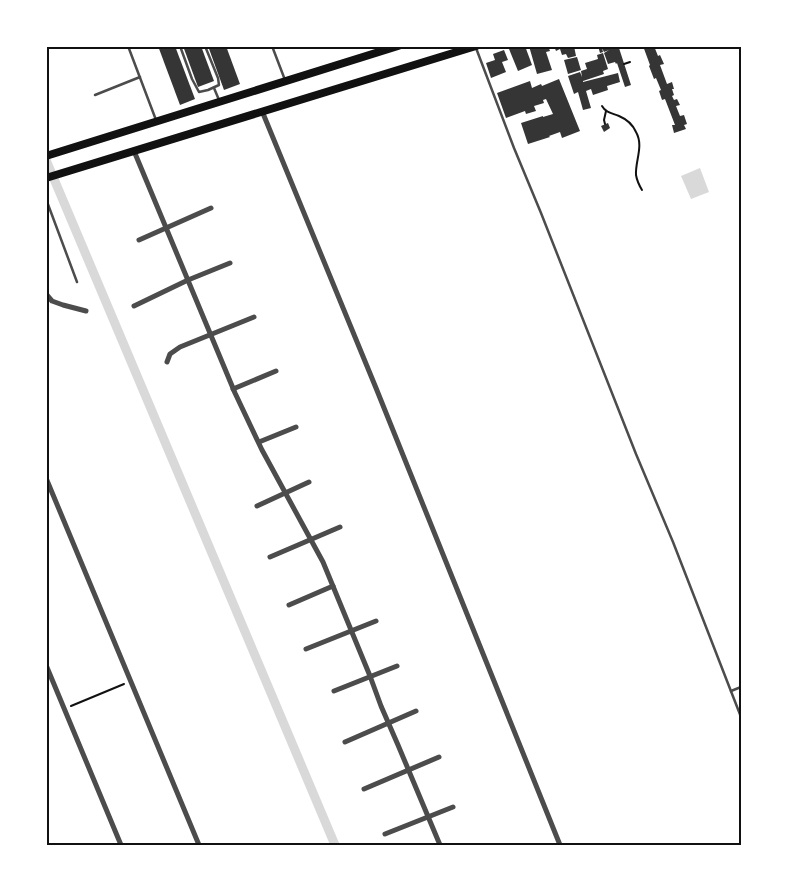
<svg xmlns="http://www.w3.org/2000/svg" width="787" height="891" viewBox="0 0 787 891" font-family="Signika,sans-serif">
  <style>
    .water { fill: #d9d9d9 }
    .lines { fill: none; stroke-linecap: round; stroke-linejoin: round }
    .canal { stroke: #d9d9d9; stroke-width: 9 }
    .building { fill: #353535 }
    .path { stroke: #111; stroke-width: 2 }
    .service { stroke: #4c4c4c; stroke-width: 2.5 }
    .minor { stroke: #4c4c4c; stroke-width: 5 }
    .secondary { stroke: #111; stroke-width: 8 }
    .neatline { fill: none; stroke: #111; stroke-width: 2 }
  </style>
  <rect width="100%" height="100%" fill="#fff"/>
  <polygon class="water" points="700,168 709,192 691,199 681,176"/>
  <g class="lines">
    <polyline class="canal" points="46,160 335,845"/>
  </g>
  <g class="building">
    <polygon points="158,46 175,46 195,99 180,105"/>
    <polygon points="183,46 201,46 214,81 198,87"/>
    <polygon points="208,46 226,46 240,84 224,90"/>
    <polygon points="516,46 525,46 532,65 518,71 509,49"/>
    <polygon points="529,46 548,46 550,51 546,52 552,70 537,74"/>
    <polygon points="554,46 574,46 576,56 568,58 566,54 562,55 560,49 556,51"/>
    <polygon points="598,46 617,46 618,48 619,48 631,85 625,87 617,63 616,64 615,62 608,64 604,53 609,50 604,52 602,48 603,52 600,53"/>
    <polygon points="643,46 654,46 658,56 660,55 664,64 660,65 667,84 672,82 674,89 672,89 674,95 672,96 674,100 677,99 680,105 676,106 680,116 684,115 687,124 684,125 686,129 674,133 672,125 675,125 665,99 662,100 659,91 661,90 656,78 654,79 649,66 650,65"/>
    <polygon points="504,50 508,60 502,62 506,72 491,78 486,63 495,60 493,54"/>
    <polygon points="603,53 608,69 603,71 604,74 583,81 583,82 618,73 620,82 607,86 608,90 593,95 591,89 586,91 591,108 583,110 578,92 574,94 568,76 580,72 582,77 581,71 587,69 585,63 598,59 597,55"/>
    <polygon points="577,57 581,70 568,74 564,60"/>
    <polygon points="559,79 580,131 562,138 560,132 549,136 550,137 528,144 521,123 543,116 543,117 553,114 546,99 543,100 544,103 534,106 536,111 526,114 525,111 506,118 497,93 530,81 532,88 541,84 542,86"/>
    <polygon points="608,123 610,128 604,132 601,126"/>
  </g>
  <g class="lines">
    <g class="path">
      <polyline points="624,64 630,62"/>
      <path d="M602,106C606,113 612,113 619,116C626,119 633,125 636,132C644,146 635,161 636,175C637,181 639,185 642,190"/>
      <polyline points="605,124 604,120 606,111"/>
      <polyline points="71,706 124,684"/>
    </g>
    <g class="service">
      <polyline points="128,46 156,120"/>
      <polyline points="180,46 192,79 199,92 208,90 219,85 218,78 205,46"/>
      <polyline points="272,46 285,80"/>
      <polyline points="476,48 514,148 541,213 636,454 673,542 741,717"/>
      <polyline points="214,88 219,100"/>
      <polyline points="95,95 140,77"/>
      <polyline points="46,199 77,282"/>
      <polyline points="731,691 741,687"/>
    </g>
    <g class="minor">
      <polyline points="262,111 376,388 560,845"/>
      <polyline points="134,151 235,393 262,450 323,562 370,676 381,706 398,745 440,845"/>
      <polyline points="139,240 211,208"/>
      <polyline points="46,294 52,301 63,305 86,311"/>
      <polyline points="134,306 188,280 230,263"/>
      <polyline points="167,362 170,354 180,347 254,317"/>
      <polyline points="233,389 276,371"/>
      <polyline points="259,442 296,427"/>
      <polyline points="46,478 199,845"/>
      <polyline points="257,506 309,482"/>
      <polyline points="270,557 340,527"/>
      <polyline points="289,605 333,586"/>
      <polyline points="306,649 376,621"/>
      <polyline points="46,665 121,845"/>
      <polyline points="334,691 397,666"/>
      <polyline points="345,742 416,711"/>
      <polyline points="364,789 439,757"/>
      <polyline points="385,834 453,807"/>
    </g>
    <g class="secondary">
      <polyline points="46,156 398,46"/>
      <polyline points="46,178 476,46"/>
    </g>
  </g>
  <rect width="787" height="891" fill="none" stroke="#ffffff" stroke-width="95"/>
  <rect x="48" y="48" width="692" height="796" class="neatline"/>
</svg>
